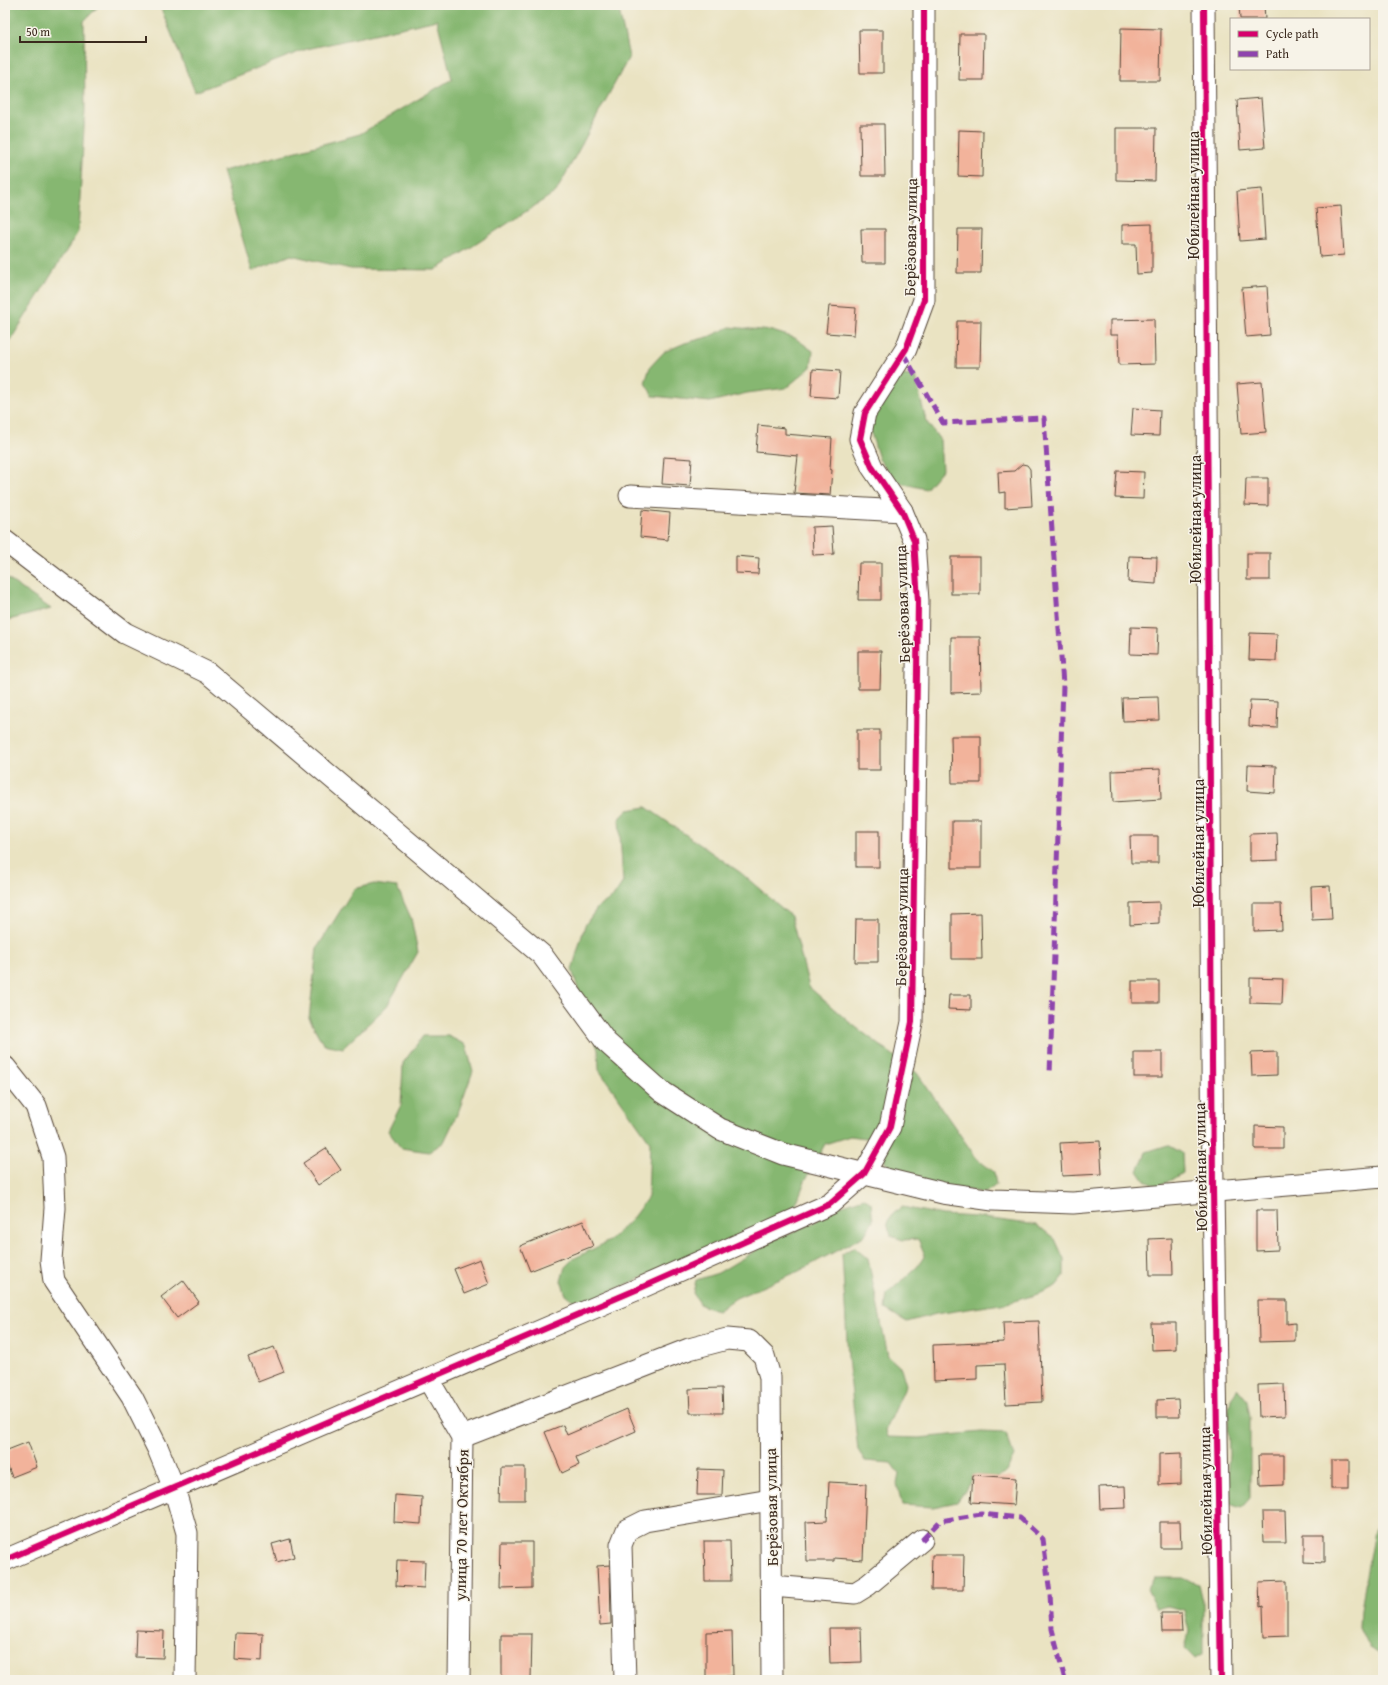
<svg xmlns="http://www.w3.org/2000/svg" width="1388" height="1685" viewBox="0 0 1388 1685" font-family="'Gentium Book Plus',serif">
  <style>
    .forest { fill: #86b771; stroke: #607048 }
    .building { fill: #f2b39b }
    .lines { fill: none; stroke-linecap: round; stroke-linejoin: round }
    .minor-casing { stroke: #554637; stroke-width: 23 }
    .minor { stroke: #fff; stroke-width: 21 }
    .quiet { stroke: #8e44ad; stroke-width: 5; stroke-dasharray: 10 5; stroke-linecap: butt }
    .cycleway-casing { stroke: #f7f3e8; stroke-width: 8 }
    .cycleway { stroke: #d6006c; stroke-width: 6 }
    .labels { text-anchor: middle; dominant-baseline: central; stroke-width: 3; stroke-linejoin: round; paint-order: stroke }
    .street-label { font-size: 16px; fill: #3b2a1e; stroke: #f7f3e8 }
  </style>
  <rect width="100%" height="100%" fill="#f7f3e8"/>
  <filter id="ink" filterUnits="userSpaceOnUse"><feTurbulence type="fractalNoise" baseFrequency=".025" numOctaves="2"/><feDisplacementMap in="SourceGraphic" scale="8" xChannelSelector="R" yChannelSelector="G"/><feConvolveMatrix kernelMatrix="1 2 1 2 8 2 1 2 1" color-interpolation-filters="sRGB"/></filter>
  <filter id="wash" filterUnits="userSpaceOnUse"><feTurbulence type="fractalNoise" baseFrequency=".012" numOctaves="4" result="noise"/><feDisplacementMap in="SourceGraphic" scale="16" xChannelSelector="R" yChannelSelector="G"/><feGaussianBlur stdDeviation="0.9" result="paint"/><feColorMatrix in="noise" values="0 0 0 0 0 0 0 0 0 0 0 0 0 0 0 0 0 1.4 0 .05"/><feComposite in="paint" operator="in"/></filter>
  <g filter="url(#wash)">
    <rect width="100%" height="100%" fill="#eae3c2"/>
    <g class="forest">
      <polygon points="5,5 100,5 84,21 85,110 78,232 5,349"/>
      <polygon points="158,5 618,5 629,57 556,192 436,270 351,269 291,255 252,271 223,171 360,134 452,79 437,20 307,49 195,92 162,11"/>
      <polygon points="730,327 772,331 795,338 813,351 811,367 786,388 747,393 710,402 653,396 645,383 650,367 664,352 685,343 708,337"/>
      <polygon points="901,375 915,376 926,421 940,440 942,470 926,489 896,482 879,459 868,423"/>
      <polygon points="5,577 51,609 5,621"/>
      <polygon points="646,807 741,873 791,916 809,987 849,1022 917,1073 977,1159 994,1172 996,1185 985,1193 894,1178 874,1139 850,1136 825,1144 805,1181 793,1212 579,1305 566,1295 561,1281 565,1267 573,1259 609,1241 631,1220 648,1197 650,1142 599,1070 598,1050 572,970 585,925 598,907 613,897 623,882 619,819 628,810"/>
      <polygon points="374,884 397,887 411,918 418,952 387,1006 343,1048 323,1044 309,1018 317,948 354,889"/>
      <polygon points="423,1036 448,1036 466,1045 473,1071 459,1110 444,1142 429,1152 401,1148 388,1131 401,1105 403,1063"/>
      <polygon points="1168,1145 1182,1153 1183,1173 1158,1187 1145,1181 1138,1171 1146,1152"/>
      <polygon points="864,1198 871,1203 873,1221 864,1236 799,1271 736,1298 717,1311 701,1305 693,1293 696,1280 718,1273 775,1239 812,1224 834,1208"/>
      <polygon points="902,1207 943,1215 976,1217 1037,1225 1055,1239 1064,1259 1064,1276 1056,1286 1039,1294 1007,1303 936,1314 907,1322 885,1309 887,1294 918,1266 925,1255 918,1239 903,1240 891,1236 887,1222 893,1214"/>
      <polygon points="854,1247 868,1259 888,1356 901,1368 906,1385 886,1430 888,1437 919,1438 981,1432 1006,1433 1014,1456 1006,1472 996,1477 973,1475 970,1484 957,1502 933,1507 902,1505 897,1484 899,1474 891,1463 865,1461 858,1450 848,1358 842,1254"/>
      <polygon points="1238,1389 1247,1400 1250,1418 1250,1498 1241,1508 1230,1504 1226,1487 1229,1455 1228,1414 1231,1399"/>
      <polygon points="1383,1519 1383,1655 1370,1648 1360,1627 1361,1609 1375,1531"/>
      <polygon points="1154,1578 1183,1578 1199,1585 1203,1602 1203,1654 1195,1659 1185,1649 1189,1631 1184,1610 1166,1606 1157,1609 1147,1589"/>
    </g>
    <g id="blocks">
      <g class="building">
        <polygon points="1239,5 1264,5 1265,19 1240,19"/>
        <polygon points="1121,28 1161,29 1160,81 1120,81"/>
        <polygon points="859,30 883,30 883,73 860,73"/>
        <polygon points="960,34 984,34 983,80 959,80"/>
        <polygon points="1261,98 1265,148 1240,150 1237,100"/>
        <polygon points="860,124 884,124 885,176 861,176"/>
        <polygon points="1116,128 1156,128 1155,181 1116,180"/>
        <polygon points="959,130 983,131 982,177 958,176"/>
        <polygon points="1262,189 1265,239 1240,241 1237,191"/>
        <polygon points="1341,206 1344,255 1320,257 1316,208"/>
        <polygon points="1152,224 1152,273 1137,274 1136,244 1122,244 1122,225"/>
        <polygon points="861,229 885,229 885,263 862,263"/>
        <polygon points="958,229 982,229 981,273 957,273"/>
        <polygon points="1267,286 1270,335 1246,337 1242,288"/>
        <polygon points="829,306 856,308 854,335 826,333"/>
        <polygon points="1154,319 1155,364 1119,365 1118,335 1110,335 1110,320"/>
        <polygon points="957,321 981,321 980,367 956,367"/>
        <polygon points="813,369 840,371 838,398 811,396"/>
        <polygon points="1262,382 1266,432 1241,434 1237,384"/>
        <polygon points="1133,408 1160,410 1159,436 1131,435"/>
        <polygon points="758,425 785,428 785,434 832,438 830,469 832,470 830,495 794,493 798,456 756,452"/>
        <polygon points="664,457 692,459 690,486 662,484"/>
        <polygon points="1022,464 1027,465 1030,469 1032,506 1005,508 1005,492 999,493 998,472 1014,471"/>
        <polygon points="1117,471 1144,472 1143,499 1115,498"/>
        <polygon points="1246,478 1268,478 1268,506 1245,505"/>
        <polygon points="642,510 670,513 668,540 640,537"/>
        <polygon points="832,526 834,554 813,555 812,527"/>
        <rect x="1247" y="553" width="23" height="27"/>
        <polygon points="736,556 759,558 758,574 736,573"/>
        <polygon points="1129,556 1157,557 1156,584 1128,582"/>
        <rect x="951" y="557" width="29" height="37"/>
        <polygon points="859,563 881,563 881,600 858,600"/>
        <polygon points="1131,627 1158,628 1157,655 1130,654"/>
        <polygon points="1250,633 1277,634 1276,661 1249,660"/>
        <polygon points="951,637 980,637 981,692 951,693"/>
        <polygon points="858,651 881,651 880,689 858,689"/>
        <polygon points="1158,697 1159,720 1123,721 1122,698"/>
        <polygon points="1250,700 1278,701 1277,728 1249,726"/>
        <rect x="857" y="730" width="23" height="40"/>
        <polygon points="951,736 981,736 981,783 952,783"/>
        <polygon points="1248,765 1276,766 1275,793 1247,791"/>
        <polygon points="1160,769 1161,799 1113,802 1112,771"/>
        <rect x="952" y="821" width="29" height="47"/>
        <rect x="856" y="831" width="23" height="36"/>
        <polygon points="1277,833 1278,860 1250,861 1250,834"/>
        <polygon points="1130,836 1158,836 1158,863 1131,863"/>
        <polygon points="1330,886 1332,919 1312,920 1311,887"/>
        <polygon points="1159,902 1159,923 1130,925 1130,903"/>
        <polygon points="1254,904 1281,904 1282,930 1254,931"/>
        <polygon points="981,913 982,959 952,959 952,914"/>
        <polygon points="856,919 878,919 878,962 855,962"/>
        <polygon points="1250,978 1283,979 1282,1004 1250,1003"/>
        <rect x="1132" y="981" width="27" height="22"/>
        <polygon points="949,995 971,995 971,1010 948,1009"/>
        <rect x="1134" y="1052" width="28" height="25"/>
        <polygon points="1277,1052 1277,1075 1252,1076 1251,1053"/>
        <polygon points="1255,1126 1283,1127 1283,1149 1255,1149"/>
        <polygon points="1100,1141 1102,1174 1062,1176 1060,1143"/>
        <polygon points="326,1148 341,1170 318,1185 303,1163"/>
        <polygon points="1256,1210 1277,1210 1278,1250 1256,1251"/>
        <polygon points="583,1221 593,1246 530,1271 520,1246"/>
        <polygon points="1172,1238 1173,1275 1150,1275 1149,1239"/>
        <polygon points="480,1259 489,1284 464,1294 454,1269"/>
        <polygon points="183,1280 199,1302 177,1318 161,1297"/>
        <polygon points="1258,1300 1287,1300 1287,1324 1295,1323 1295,1341 1259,1342"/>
        <polygon points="1039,1321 1042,1402 1006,1404 1004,1364 977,1365 977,1379 934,1381 933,1345 1004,1342 1003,1322"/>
        <polygon points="1151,1323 1176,1323 1176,1349 1152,1350"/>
        <polygon points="274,1347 284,1372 258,1382 248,1357"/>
        <polygon points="1284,1384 1285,1416 1259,1417 1258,1385"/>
        <polygon points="722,1388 723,1413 690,1413 689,1389"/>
        <polygon points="1178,1399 1179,1417 1157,1417 1157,1400"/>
        <polygon points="627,1409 636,1431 576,1457 579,1465 562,1473 545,1432 563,1425 567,1435"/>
        <polygon points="28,1442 37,1467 12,1477 5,1459 5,1451"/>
        <polygon points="1181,1453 1181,1484 1159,1485 1159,1454"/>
        <polygon points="1259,1455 1284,1455 1284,1485 1260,1486"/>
        <rect x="1331" y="1460" width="18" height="29"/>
        <polygon points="502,1467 525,1467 525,1500 501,1500"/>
        <polygon points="698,1469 723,1470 722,1495 697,1495"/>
        <polygon points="973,1475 1016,1478 1014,1505 971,1502"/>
        <polygon points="829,1482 866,1484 863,1560 834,1558 834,1561 807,1561 806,1522 827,1521"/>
        <polygon points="1125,1486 1126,1508 1100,1509 1099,1487"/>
        <polygon points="395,1495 422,1497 421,1524 394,1522"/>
        <polygon points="1262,1512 1285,1512 1286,1543 1263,1543"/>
        <polygon points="1160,1522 1180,1522 1181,1548 1160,1548"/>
        <polygon points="1304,1535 1324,1535 1324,1563 1304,1562"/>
        <polygon points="290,1539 294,1557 277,1562 272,1544"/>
        <polygon points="704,1541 730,1541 731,1581 705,1581"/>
        <polygon points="502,1542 532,1542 532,1588 501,1589"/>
        <polygon points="932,1555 964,1555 963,1590 931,1590"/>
        <polygon points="397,1560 425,1561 424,1588 396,1586"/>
        <polygon points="610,1565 611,1624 600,1625 597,1566"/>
        <polygon points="1287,1581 1287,1636 1264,1637 1263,1606 1260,1607 1259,1582"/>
        <polygon points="1161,1613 1181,1613 1182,1632 1162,1632"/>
        <polygon points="829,1628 861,1628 862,1662 830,1663"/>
        <polygon points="136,1630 164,1631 163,1658 135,1657"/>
        <polygon points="732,1631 733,1676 706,1677 706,1632"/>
        <polygon points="235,1633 263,1634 262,1661 234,1659"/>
        <polygon points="501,1634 532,1634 531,1679 501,1679"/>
      </g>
    </g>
  </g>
  <g filter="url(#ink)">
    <use href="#blocks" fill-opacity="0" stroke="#554637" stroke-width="1"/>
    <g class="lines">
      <g class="minor-casing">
        <g id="minor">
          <polyline points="1204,5 1213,1190 1221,1680"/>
          <polyline points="630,496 902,511"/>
          <polyline points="5,541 125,633 208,673 542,955 606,1042 661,1091 720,1129 783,1154 943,1193 993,1200 1073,1203 1383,1177"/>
          <polyline points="5,1067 36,1106 53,1157 55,1208 51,1260 54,1281 132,1397 158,1449 174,1488 187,1533 185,1680"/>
          <polyline points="428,1379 462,1437 459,1680"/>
          <polyline points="462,1437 689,1349 727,1339 749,1341 764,1356 770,1377 772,1680"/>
          <polyline points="5,1560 638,1289 830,1204 864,1174 890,1127 912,1022 918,601 914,540 902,511 872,467 860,439 865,413 906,349 924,300 924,5"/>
          <polyline points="772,1586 855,1593 868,1585 922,1540"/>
          <polyline points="625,1680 621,1545 627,1530 645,1521 770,1500"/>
        </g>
      </g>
      <use href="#minor" class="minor"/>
      <g class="quiet">
        <polyline points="903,353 943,423 1044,418 1063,685 1050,1074"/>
        <polyline points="922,1540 940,1521 981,1514 1020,1518 1043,1539 1050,1594 1052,1629 1065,1680"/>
      </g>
      <g class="cycleway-casing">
        <g id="cycleway">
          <polyline points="1204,5 1213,1190 1221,1680"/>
          <polyline points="5,1560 638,1289 830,1204 864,1174 890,1127 912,1022 918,601 914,540 902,511 872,467 860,439 865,413 906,349 924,300 924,5"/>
        </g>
      </g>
      <use href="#cycleway" class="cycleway"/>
    </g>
  </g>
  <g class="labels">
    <g class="street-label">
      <text transform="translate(1193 195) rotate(-90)">Юбилейная улица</text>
      <text transform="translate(910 237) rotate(-89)">Берёзовая улица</text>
      <text transform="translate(1195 519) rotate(-90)">Юбилейная улица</text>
      <text transform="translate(902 604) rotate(-92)">Берёзовая улица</text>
      <text transform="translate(1198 843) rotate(-90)">Юбилейная улица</text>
      <text transform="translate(901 927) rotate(-89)">Берёзовая улица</text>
      <text transform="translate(1200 1167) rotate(-91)">Юбилейная улица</text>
      <text transform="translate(1205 1491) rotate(-91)">Юбилейная улица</text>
      <text transform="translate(771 1507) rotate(-91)">Берёзовая улица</text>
      <text transform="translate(461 1525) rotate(-89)">улица 70 лет Октября</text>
    </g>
  </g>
  <rect width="1388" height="1685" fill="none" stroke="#f7f3e8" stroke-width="20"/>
  <rect x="1230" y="18" width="140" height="52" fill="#f7f3e8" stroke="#aca397"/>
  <rect x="1238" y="31" width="20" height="6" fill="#d6006c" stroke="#aca397"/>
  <text x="1266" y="38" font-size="12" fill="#3b2a1e">Cycle path</text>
  <rect x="1238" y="51" width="20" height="6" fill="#8e44ad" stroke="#aca397"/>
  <text x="1266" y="58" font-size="12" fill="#3b2a1e">Path</text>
  <path d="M20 36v6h126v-6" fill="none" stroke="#3b2a1e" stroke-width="2"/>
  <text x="26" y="36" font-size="12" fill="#3b2a1e" stroke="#f7f3e8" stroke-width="3" paint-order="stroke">50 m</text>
</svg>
